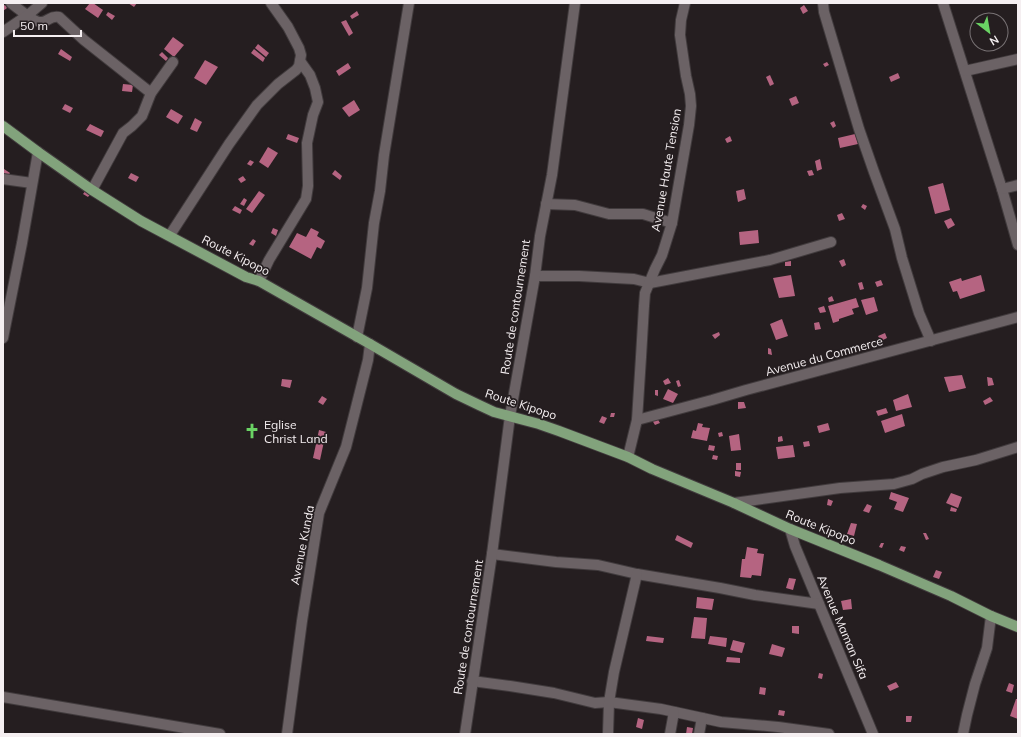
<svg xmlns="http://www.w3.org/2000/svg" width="1021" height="737" viewBox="0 0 1021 737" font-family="Mulish,sans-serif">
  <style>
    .building { fill: #b56481 }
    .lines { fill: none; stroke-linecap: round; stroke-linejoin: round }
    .minor-casing { stroke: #413b3d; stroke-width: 12 }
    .major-casing { stroke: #413b3d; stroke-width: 12 }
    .minor { stroke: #6b6265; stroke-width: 10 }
    .major { stroke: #82a37c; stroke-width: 10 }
    .labels { text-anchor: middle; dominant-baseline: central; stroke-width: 3.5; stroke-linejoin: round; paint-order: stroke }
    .street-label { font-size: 12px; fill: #f5eff1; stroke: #251e20 }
    .poi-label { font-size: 12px; fill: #f5eff1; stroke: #251e20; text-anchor: start }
  </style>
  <rect width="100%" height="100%" fill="#251e20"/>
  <g class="building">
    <polygon points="90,3 93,3 103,10 98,18 85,9"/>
    <polygon points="128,3 137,3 134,7"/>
    <polygon points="5,5 7,8 3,11 3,6"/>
    <polygon points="804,5 808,11 803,14 800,8"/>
    <polygon points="357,11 359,15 352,19 350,16"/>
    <polygon points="108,12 115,16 112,20 106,15"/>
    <polygon points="346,20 353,33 349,36 341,22"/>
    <polygon points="173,37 184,45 174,57 164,49"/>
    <polygon points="258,44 269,53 266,57 255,48"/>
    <polygon points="61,49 72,57 70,61 58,54"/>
    <polygon points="254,49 265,58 263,62 251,53"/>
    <polygon points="162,52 168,58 166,61 159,55"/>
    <polygon points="205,60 218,67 206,85 194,78"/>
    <polygon points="827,62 829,65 825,67 823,64"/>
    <polygon points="348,63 351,68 339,76 336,71"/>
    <polygon points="898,73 900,78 891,82 889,77"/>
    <polygon points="770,75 774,84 770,86 766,77"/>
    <polygon points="123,84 133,85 132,92 122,91"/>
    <polygon points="796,96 799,103 792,106 789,99"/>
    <polygon points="354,100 360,110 349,117 342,108"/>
    <polygon points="65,104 73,108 70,113 62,109"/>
    <polygon points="171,109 183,116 178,124 166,117"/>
    <polygon points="195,118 202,122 197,132 190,129"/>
    <polygon points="834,121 836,126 833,128 830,123"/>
    <polygon points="90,124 104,131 101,137 86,130"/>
    <polygon points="288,134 299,138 297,143 286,139"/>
    <polygon points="855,134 858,144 840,148 838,138"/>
    <polygon points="730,136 732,141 727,143 725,139"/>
    <polygon points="268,147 278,153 268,168 259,162"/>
    <polygon points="820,159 822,169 817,171 815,161"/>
    <polygon points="250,160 254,162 251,166 247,164"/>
    <polygon points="4,169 10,173 7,177 3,174 3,172"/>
    <polygon points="335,170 342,176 340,180 332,174"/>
    <polygon points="812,170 814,175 809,176 807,171"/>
    <polygon points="131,173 139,177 136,182 128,178"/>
    <polygon points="243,176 246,180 241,183 238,179"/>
    <polygon points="943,183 950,210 935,214 928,187"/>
    <polygon points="744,189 746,199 738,202 736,191"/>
    <polygon points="86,190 91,193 88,197 83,194"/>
    <polygon points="259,191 265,195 252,213 246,209"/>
    <polygon points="244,198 247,200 244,206 240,204"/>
    <polygon points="863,204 867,206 865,210 861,207"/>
    <polygon points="235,206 242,210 240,214 232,210"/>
    <polygon points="842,213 845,219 839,221 837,215"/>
    <polygon points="951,218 955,225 948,229 944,221"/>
    <polygon points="273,228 278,230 276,236 271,233"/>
    <polygon points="311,228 319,232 317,236 325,241 321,249 317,247 311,259 289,247 297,233 306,237"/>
    <polygon points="758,230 759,243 740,245 739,232"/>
    <polygon points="253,239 256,241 253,246 249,244"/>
    <polygon points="844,259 846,265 842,267 839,261"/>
    <polygon points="791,261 791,266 785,266 785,262"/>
    <polygon points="791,275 795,296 779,298 773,278"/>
    <polygon points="981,275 985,291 960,299 957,291 953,292 949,282 961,278 962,281"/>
    <polygon points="881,280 883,285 877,287 875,282"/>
    <polygon points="862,282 864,289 860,290 858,283"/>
    <polygon points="832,296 834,301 829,302 828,298"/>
    <polygon points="874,297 878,311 866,315 861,300"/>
    <polygon points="856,298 859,307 852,309 854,314 839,319 839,321 833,323 828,306"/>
    <polygon points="824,306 826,312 820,313 818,308"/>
    <polygon points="782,319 788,336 776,340 770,324"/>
    <polygon points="819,322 821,329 815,330 814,323"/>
    <polygon points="719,332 720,335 715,339 712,335"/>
    <polygon points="885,333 887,338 881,341 878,336"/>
    <polygon points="768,348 771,349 772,355 768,354"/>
    <polygon points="962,375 966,388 949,392 944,377"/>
    <polygon points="987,377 992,378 994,385 988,386"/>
    <polygon points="668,378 671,383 665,385 663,381"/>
    <polygon points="282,379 292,380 290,388 281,386"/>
    <polygon points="679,380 681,386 678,387 676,381"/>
    <polygon points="668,389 678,394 673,403 663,399"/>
    <polygon points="655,390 658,390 658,396 655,395"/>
    <polygon points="908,394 912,407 896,411 893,400"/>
    <polygon points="322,396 327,399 323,405 318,402"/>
    <polygon points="990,397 993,401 985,405 983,401"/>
    <polygon points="738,402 744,402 746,408 738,409"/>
    <polygon points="886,408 888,413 878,416 876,411"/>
    <polygon points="611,413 615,413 614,417 610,417"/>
    <polygon points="902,414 905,426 885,433 881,421"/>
    <polygon points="602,416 607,418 604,424 599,422"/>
    <polygon points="657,418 660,423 655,425 652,420"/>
    <polygon points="698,423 703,424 702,427 710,428 707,441 691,438 693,430 696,431"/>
    <polygon points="828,423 830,430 819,433 817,426"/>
    <polygon points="319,430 326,432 320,460 313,458"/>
    <polygon points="722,432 723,436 719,437 718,433"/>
    <polygon points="739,434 741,450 731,451 729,436"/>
    <polygon points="782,436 783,441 778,442 778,437"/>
    <polygon points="809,441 810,446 804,447 803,442"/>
    <polygon points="709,445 715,446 714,451 708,450"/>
    <polygon points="793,445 795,457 778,459 776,447"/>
    <polygon points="713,455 718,456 717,460 712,459"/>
    <rect x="736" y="463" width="5" height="7"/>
    <polygon points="735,471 741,472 740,477 735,476"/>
    <polygon points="891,492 909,498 903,512 894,509 897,502 889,499"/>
    <polygon points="951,493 962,497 958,508 946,503"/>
    <polygon points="828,499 833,501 831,506 827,505"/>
    <polygon points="867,504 872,506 869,513 863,511"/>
    <polygon points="951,507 957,509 956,512 950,511"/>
    <polygon points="851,523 857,524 854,536 847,534"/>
    <polygon points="923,533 926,533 929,539 926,540"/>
    <polygon points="677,535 693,543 691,548 675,540"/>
    <polygon points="881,543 884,543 882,548 879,547"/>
    <polygon points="901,546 906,547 904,552 899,550"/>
    <polygon points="747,547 758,549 757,553 764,554 761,576 752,575 751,578 740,577 742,559 745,559"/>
    <polygon points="936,570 942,572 939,579 933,577"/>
    <polygon points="789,578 796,579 793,590 786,588"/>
    <polygon points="697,597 714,599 712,610 696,608"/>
    <polygon points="851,599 852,609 843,610 841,601"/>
    <polygon points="694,617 707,618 705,639 691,638"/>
    <polygon points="792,626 799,626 799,634 792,633"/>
    <polygon points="647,636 664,638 663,643 646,641"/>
    <polygon points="710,636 727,638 726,647 708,644"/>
    <polygon points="733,640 745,643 742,653 730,650"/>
    <polygon points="772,644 785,648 782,657 769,654"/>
    <polygon points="727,657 740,658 740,663 726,662"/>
    <polygon points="819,673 823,674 822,679 818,678"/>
    <polygon points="896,682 899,687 890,691 887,686"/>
    <polygon points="1009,683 1014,685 1012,693 1006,691"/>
    <polygon points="760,687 766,688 765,695 759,694"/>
    <polygon points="1016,699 1018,699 1018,719 1010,716"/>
    <polygon points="779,710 785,711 784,716 778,715"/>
    <polygon points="906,716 912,716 911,722 906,722"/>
    <polygon points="638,718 644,720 642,729 636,727"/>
    <polygon points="687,727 693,728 692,734 686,734"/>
  </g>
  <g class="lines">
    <g class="minor-casing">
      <g id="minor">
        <path d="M11,3C16,7 36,23 41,22C48,22 50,15 59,17L84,40L151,93"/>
        <polyline points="823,3 824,12 859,129 874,172 895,229 902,258 919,313 931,341"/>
        <polyline points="943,3 1002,189 1018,245"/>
        <polyline points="3,32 28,15 42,3"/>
        <polyline points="965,71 1018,59"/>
        <polyline points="3,179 32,183"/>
        <polyline points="1002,189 1018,185"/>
        <polyline points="92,190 123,133 132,126 142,116 151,93 173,62"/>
        <polyline points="546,204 575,205 609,214 643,214 672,223"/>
        <polyline points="170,235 229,144 257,105 278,84 296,70 299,66 301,55 299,48 288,27 271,3"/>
        <polyline points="535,276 579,276 634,279 650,283 770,260 831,242"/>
        <polyline points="259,281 269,260 306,199 308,186 307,143 313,115 318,102 315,88 310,75 300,61"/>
        <polyline points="357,337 367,288 374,223 380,191 384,155 409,3"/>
        <polyline points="3,338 22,243 38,152"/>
        <polyline points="637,420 712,400 746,390 1018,317"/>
        <polyline points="628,457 637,420 641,357 644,306 645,293 655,269 662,255 672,223 689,125 691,106 690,94 686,76 680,35 681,20 685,3"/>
        <polyline points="734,503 840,488 894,484 912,479 922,474 943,467 976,460 1018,447"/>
        <polyline points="790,529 795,546 873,734"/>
        <polyline points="492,554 556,562 598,565 637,574 720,588 755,595 819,604"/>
        <polyline points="472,681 510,686 554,693 595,703 609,702 661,709 721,722 778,727 829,734"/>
        <polyline points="3,697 220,734"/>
        <polyline points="287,734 302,621 319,513 346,447 368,360 370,344"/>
        <polyline points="465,734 492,554 510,416 535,276 540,236 552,175 575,3"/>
        <polyline points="608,734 609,702 614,672 637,574"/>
        <polyline points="670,734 674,712"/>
        <polyline points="699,734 702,718"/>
        <polyline points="963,734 967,715 975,684 987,648 991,616"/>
      </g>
    </g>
    <g class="major-casing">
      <polyline id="major" points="3,126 38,152 92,190 141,221 246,277 259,281 370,344 456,394 479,405 494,412 539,424 559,431 628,457 652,469 734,503 790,529 879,565 951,596 991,616 1018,627"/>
    </g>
    <use href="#minor" class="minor"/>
    <use href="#major" class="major"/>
  </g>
  <defs>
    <g id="church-bare" transform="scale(1.2)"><path d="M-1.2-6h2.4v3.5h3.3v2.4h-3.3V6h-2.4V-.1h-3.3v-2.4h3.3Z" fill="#6ad364" stroke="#251e20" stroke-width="2.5" paint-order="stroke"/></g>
  </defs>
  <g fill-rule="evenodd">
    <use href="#church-bare" x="252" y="431"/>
  </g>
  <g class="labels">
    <g class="street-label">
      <text transform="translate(666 170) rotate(-80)">Avenue Haute Tension</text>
      <text transform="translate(236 255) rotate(27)">Route Kipopo</text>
      <text transform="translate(515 307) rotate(-81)">Route de contournement</text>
      <text transform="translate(824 356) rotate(-15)">Avenue du Commerce</text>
      <text transform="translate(521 404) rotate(18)">Route Kipopo</text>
      <text transform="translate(821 527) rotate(22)">Route Kipopo</text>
      <text transform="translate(302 545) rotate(-79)">Avenue Kunda</text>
      <text transform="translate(468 627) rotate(-81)">Route de contournement</text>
      <text transform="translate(843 627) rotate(67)">Avenue Maman Sifa</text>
    </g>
    <g class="poi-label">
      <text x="264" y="424">Eglise<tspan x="264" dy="14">Christ Land</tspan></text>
    </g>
  </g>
  <rect width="1021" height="737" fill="none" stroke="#f5eff1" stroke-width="8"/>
  <g transform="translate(989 32) rotate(149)"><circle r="19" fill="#251e20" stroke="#787274"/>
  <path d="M0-3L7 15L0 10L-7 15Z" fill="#6ad364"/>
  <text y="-6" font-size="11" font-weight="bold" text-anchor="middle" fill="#f5eff1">N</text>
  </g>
  <path d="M14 30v6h67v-6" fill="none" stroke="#f5eff1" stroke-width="2"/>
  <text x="20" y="30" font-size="12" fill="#f5eff1" stroke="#251e20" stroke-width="3" paint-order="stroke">50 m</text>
</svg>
